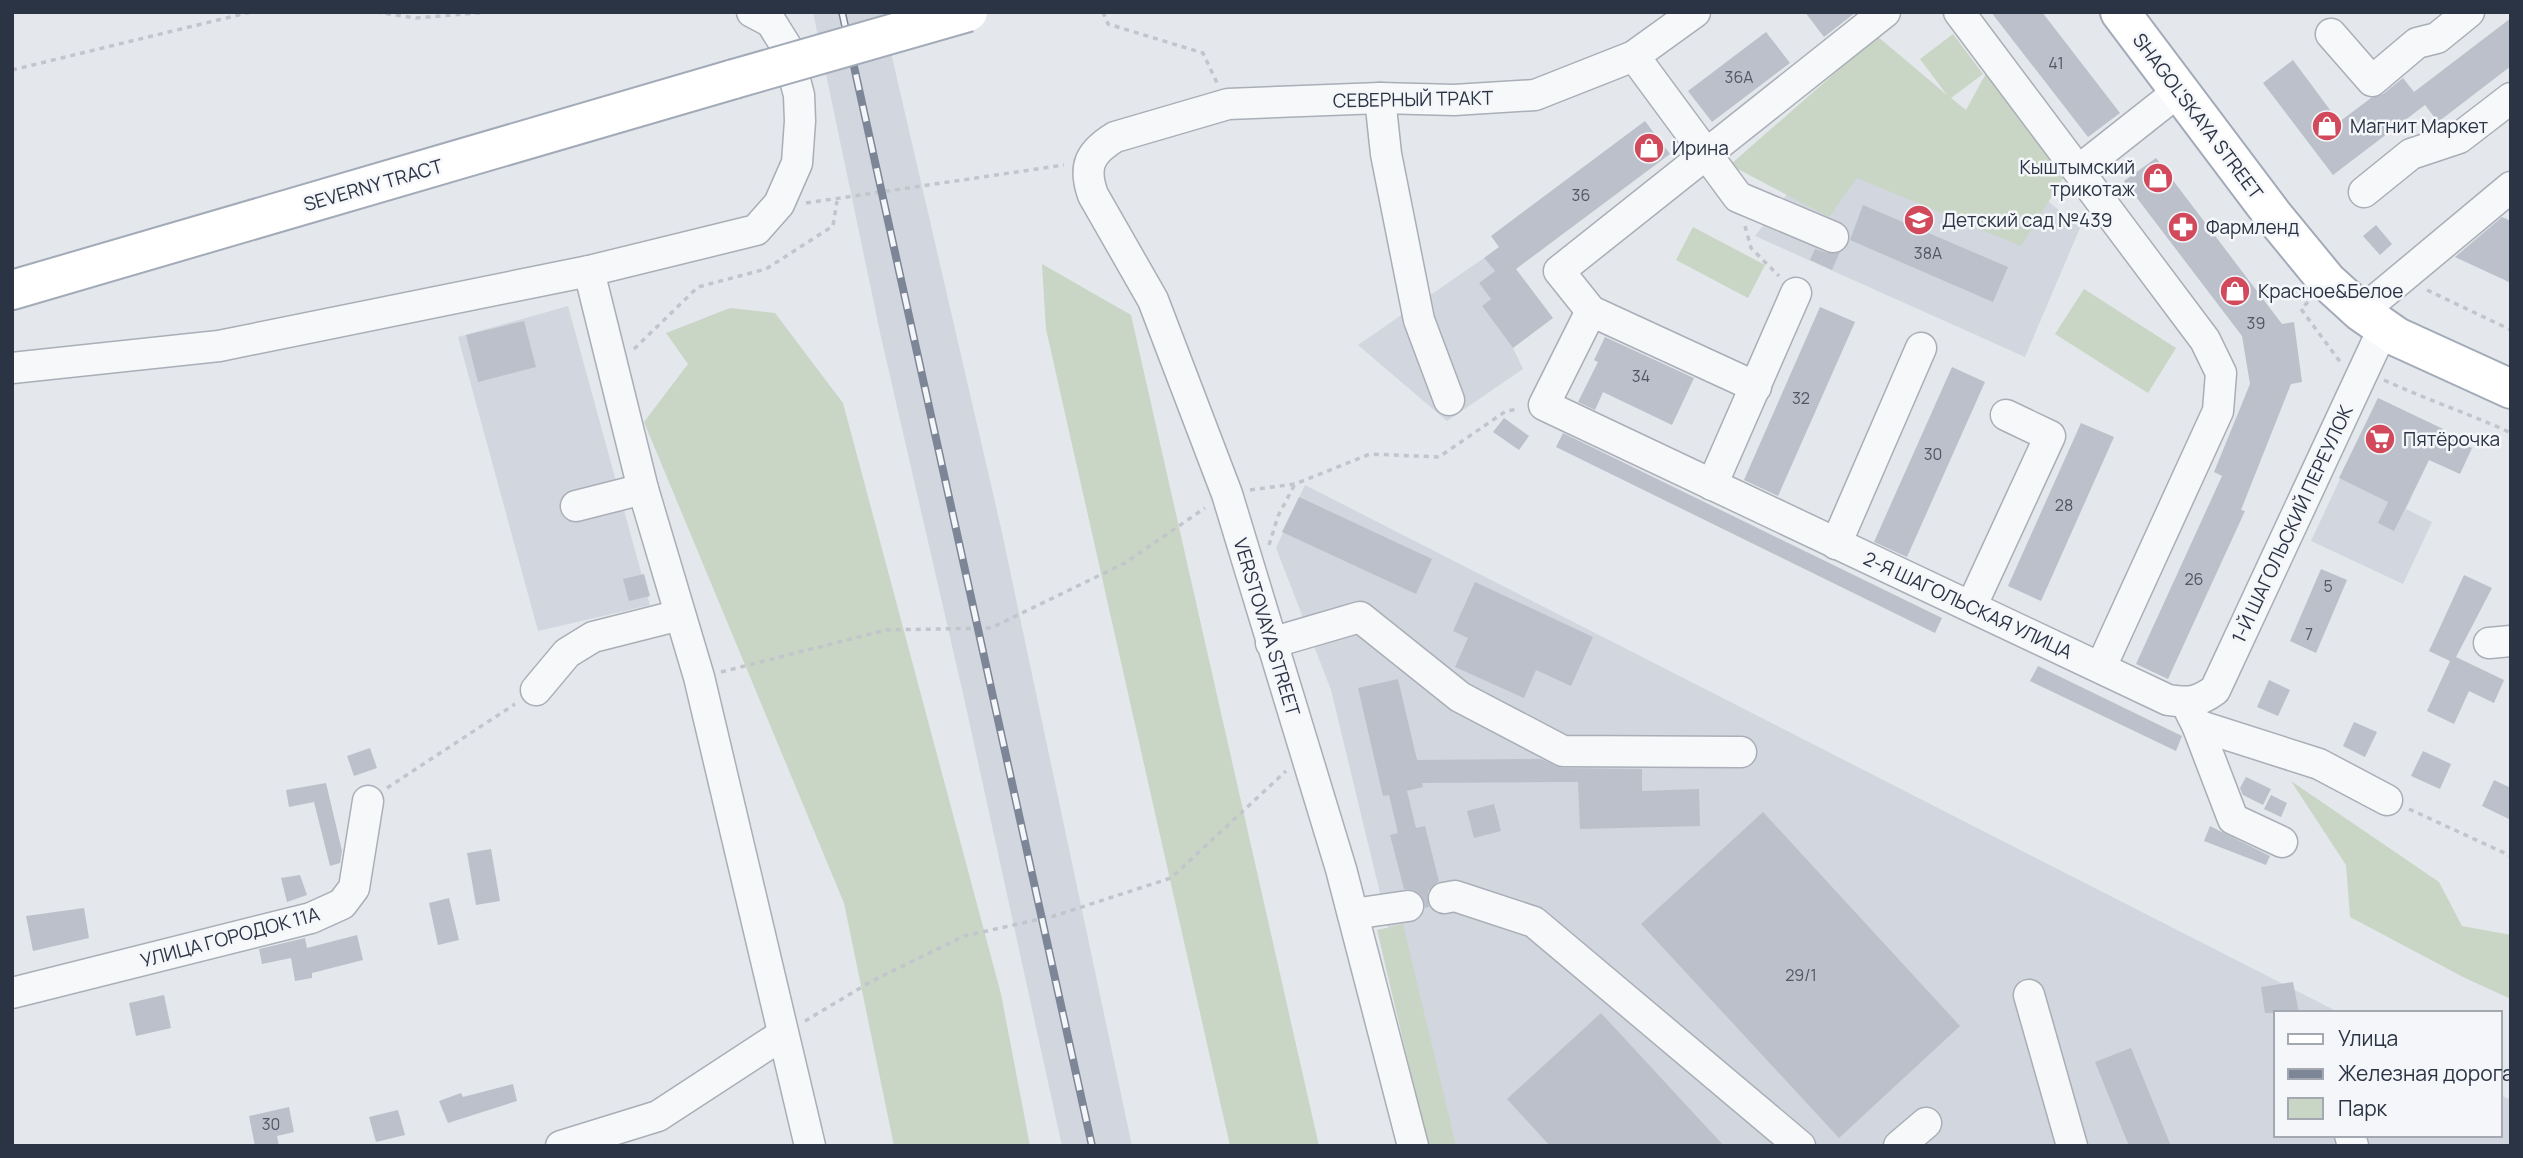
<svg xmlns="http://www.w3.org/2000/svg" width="2523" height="1158" viewBox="0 0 2523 1158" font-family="Manrope,sans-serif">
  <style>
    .built { fill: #d2d6de }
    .green { fill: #c9d6c5 }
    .building { fill: #bbc0ca }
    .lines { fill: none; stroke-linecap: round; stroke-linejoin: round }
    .minor-casing { stroke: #a9aeb7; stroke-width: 33 }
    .major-casing { stroke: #a3abb8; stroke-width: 42 }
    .path { stroke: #c2c5cb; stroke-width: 3.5; stroke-dasharray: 5 5; stroke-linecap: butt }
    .minor { stroke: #f7f8fa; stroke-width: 30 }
    .major { stroke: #fff; stroke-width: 38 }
    .rail-casing { stroke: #7d8696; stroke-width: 8 }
    .rail { stroke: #f4f6f9; stroke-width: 5; stroke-dasharray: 16; stroke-linecap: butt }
    .major-bridge-casing { stroke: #a3abb8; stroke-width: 42; stroke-linecap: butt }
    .major-bridge { stroke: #fff; stroke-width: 38 }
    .labels { text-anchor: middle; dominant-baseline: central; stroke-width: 5; stroke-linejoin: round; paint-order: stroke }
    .number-label { font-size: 16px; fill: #4f5766 }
    .street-label { font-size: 19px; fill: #2b3445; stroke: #f4f6f9 }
    .poi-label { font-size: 19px; fill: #2b3445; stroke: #f4f6f9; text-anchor: start }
  </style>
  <rect width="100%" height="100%" fill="#e4e7ec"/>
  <g class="built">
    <polygon points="813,12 956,12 886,31 1001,528 1132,1146 1062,1146 964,698 881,337"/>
    <polygon points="1895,73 2080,228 2025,357 1755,236 1854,107"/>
    <polygon points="1484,258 1495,271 1479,283 1491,299 1482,306 1513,348 1523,369 1447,421 1358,345"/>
    <polygon points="568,306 650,605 538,631 458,337"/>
    <polygon points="2378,398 2443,429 2406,509 2432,522 2403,584 2311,541"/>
    <polygon points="1305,485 2340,1013 2276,1013 2276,1135 2500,1135 2500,1095 2511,1100 2511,1146 1441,1146 1331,690 1276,548"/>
  </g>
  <g class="green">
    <polygon points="1953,34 1983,74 1951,98 1966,110 1990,66 2064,177 2021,246 1857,178 1829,217 1730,165 1877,36 1947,95 1920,59"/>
    <polygon points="1693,227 1765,265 1748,298 1676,260"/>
    <polygon points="1042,264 1131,315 1319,1146 1230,1146 1046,329"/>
    <polygon points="2084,289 2176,348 2148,393 2055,334"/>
    <polygon points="730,308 775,313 843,403 1001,994 1030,1146 894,1146 844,903 644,422 688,364 666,333"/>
    <polygon points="2291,781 2439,882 2462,926 2511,935 2511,999 2465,978 2350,917 2346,865"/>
    <polygon points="1403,924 1456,1146 1428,1146 1377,930"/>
  </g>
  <g class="building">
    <polygon points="1805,12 1856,12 1824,37"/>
    <polygon points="1991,12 2042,12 2120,113 2088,137"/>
    <polygon points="2511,18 2511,66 2438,122 2425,105 2333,175 2263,83 2293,60 2339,122 2371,98 2383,94 2403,78 2414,92"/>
    <polygon points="1766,32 1790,63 1712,122 1688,91"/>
    <polygon points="1645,121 1670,154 1516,269 1553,318 1513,348 1482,306 1491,299 1479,283 1495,271 1484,258 1499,247 1491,236"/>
    <polygon points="2156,158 2282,324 2294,322 2302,382 2291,384 2241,510 2245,511 2168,679 2136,664 2222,476 2214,472 2250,384 2242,336 2124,181"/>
    <polygon points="1863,205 2008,267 1993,302 1850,240"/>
    <polygon points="2502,217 2511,221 2511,283 2455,257"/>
    <polygon points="2376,225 2392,244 2380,255 2363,236"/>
    <polygon points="1815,249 1827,253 1840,252 1832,270 1810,260"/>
    <polygon points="1820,307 1855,322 1778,496 1744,480"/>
    <polygon points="524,321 536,367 478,382 466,335"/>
    <polygon points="1605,337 1694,378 1672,425 1603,392 1595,410 1578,402 1598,362 1594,360"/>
    <polygon points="1952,367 1985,382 1907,557 1874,542"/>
    <polygon points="2378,398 2443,429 2441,434 2472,448 2460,474 2429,460 2394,531 2378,523 2388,502 2339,478"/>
    <polygon points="1504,418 1529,436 1519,450 1493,432"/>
    <polygon points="2081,423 2114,437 2041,601 2008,586"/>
    <polygon points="1563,433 1942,618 1935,633 1556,447"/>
    <polygon points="1299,497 1432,559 1416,594 1282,532"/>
    <polygon points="2321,569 2347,580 2316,653 2290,641"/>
    <polygon points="644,574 650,596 629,601 623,579"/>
    <polygon points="2464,575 2492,588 2456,657 2504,680 2494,703 2469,691 2454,724 2427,711 2450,661 2429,651"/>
    <polygon points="1475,582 1593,637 1571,686 1536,670 1524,698 1455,667 1468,638 1453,631"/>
    <polygon points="2038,666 2182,736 2176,751 2030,681"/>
    <polygon points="1398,679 1417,760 1540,759 1563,768 1642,769 1642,791 1699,789 1700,826 1580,829 1578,782 1422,783 1423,787 1407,791 1416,828 1425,826 1439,881 1428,891 1429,907 1425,908 1421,895 1414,890 1404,889 1390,835 1398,833 1389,795 1383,796 1358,688"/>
    <polygon points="2269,680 2290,690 2278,716 2257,707"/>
    <polygon points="2354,722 2377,732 2365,757 2343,746"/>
    <polygon points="370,748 377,768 354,776 347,756"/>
    <polygon points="2423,751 2451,764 2440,789 2411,776"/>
    <polygon points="2246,777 2271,789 2263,805 2243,795 2240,788"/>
    <polygon points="2494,780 2511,788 2511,820 2482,806"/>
    <polygon points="326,783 342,851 340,863 330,866 314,802 289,807 286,790"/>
    <polygon points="2271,795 2287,803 2281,817 2264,809"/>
    <polygon points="1494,804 1501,831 1474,838 1467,811"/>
    <polygon points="1763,812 1960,1026 1839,1138 1641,924"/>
    <polygon points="2210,826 2270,856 2266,865 2204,841"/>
    <polygon points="491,849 500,901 476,905 467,853"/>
    <polygon points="300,875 307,895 287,902 281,878"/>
    <polygon points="449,898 459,940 438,945 429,903"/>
    <polygon points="84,908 89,938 33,951 26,916"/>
    <polygon points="357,935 363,960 312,973 312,978 295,981 291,958 262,964 259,949 305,938 307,948"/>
    <polygon points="2293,982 2299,1013 2265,1013 2261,987"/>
    <polygon points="164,995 171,1028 136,1036 129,1003"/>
    <polygon points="1601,1013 1724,1146 1550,1146 1507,1099"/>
    <polygon points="2131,1048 2171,1146 2129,1146 2095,1062"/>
    <polygon points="513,1084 517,1101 448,1123 439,1101 461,1093 463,1097"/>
    <polygon points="289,1107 294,1132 277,1136 279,1146 255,1146 249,1116"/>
    <polygon points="398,1110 405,1135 376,1142 369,1117"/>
  </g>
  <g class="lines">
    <g class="minor-casing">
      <g id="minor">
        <polyline points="1959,12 2205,340 2221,373 2218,411 2101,667"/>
        <polyline points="2331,34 2372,81 2417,43 2437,38 2469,12"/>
        <polyline points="1634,56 1738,197 1833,237"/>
        <polyline points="1380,98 1386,154 1419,320 1449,400"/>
        <polyline points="2079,170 2179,91"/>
        <polyline points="2364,192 2411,154 2459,138 2511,98"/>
        <polyline points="589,271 643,489 699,677 810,1146"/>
        <path d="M1591,311L1544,405L2168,700C2189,703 2197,703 2215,690L2383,329"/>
        <polyline points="2361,312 2511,187"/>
        <polyline points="12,368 219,346 589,271 756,230 779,204 797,163 800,121 799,95 786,46 771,22 752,12"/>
        <polyline points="1756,387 1591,311 1559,271 1885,12"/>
        <polyline points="1712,485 1796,293"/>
        <polyline points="576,506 643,489"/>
        <polyline points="1836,544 1921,348"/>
        <polyline points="1972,605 2050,436 2006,415"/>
        <polyline points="1271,643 1360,617 1460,697 1563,751 1741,752"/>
        <polyline points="2489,643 2511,641"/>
        <polyline points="536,690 567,653 593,637 680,615"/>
        <polyline points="2186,703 2197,725 2319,764 2387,800"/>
        <polyline points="2197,725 2233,819 2282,842"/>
        <polyline points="1444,898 1455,896 1534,922 1800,1146"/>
        <polyline points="1353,914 1408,906"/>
        <polyline points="12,993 311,918 342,904 354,888 368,801"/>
        <polyline points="2029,995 2072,1146"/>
        <polyline points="2350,1135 2353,1146"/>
        <polyline points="561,1146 658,1116 782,1035"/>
        <path d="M1413,1146L1341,869L1227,494L1153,300L1093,195C1083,167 1089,153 1115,137L1228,104L1380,98L1454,100L1535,95L1634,56L1695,12"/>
        <polyline points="1899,1146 1926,1123"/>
      </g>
    </g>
    <g class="major-casing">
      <g id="major">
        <polyline points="2120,12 2272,214 2327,281 2361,312 2397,337 2511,389"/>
        <polyline points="12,290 734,79"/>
      </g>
    </g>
    <g class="path">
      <polyline points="376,12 416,18 489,12"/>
      <polyline points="1103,12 1108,24 1203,53 1217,83"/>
      <polyline points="12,70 251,12"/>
      <polyline points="806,203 1064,165"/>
      <polyline points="1745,226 1751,248 1779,276"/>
      <polyline points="2427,290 2511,330"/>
      <polyline points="2308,302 2301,309 2341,363"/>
      <polyline points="634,349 698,287 766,269 833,226 837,201"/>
      <path d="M2384,380C2427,400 2468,413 2511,433"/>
      <polyline points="1250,490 1295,484 1370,454 1439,457 1506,411 1519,409"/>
      <polyline points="1269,545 1278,516 1295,484"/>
      <polyline points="721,672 886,630 991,628 1125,563 1205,508"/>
      <polyline points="387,788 515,704"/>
      <polyline points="2409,809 2511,856"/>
      <polyline points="805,1021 872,981 964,936 1054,916 1171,878 1286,771"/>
    </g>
    <use href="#minor" class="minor"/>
    <use href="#major" class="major"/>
    <g class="rail-casing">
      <polyline id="rail" points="842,12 1092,1146"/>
    </g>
    <use href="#rail" class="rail"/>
    <g class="major-bridge-casing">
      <polyline id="major-bridge" points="734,79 968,12"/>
    </g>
    <use href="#major-bridge" class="major-bridge"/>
  </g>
  <defs>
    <g id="shop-disc" transform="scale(1.575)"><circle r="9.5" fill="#d1495b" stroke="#f4f6f9"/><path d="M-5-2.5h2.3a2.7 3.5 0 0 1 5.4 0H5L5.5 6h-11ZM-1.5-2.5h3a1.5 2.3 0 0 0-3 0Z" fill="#fff"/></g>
    <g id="school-disc" transform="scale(1.575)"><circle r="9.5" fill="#d1495b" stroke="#f4f6f9"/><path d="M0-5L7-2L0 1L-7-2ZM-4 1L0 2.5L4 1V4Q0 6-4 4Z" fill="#fff"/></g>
    <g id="pharmacy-disc" transform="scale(1.575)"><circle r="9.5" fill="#d1495b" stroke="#f4f6f9"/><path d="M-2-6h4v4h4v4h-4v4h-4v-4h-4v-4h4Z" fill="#fff"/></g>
    <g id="supermarket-disc" transform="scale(1.575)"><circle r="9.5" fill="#d1495b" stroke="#f4f6f9"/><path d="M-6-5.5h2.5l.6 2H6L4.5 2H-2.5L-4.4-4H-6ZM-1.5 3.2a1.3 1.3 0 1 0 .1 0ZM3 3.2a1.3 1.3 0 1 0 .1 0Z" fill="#fff"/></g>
  </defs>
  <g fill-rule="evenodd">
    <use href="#shop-disc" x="2327" y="126"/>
    <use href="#shop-disc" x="1649" y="148"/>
    <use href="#shop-disc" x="2158" y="178"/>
    <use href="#school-disc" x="1919" y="220"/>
    <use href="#pharmacy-disc" x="2183" y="227"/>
    <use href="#shop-disc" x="2235" y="291"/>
    <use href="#supermarket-disc" x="2380" y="439"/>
  </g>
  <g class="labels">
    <g class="number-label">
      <text x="2056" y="63">41</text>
      <text x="1739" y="77">36А</text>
      <text x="1581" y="195">36</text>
      <text x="1928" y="253">38А</text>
      <text x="2256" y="323">39</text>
      <text x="1641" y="376">34</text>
      <text x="1801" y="398">32</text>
      <text x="1933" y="454">30</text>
      <text x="2064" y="505">28</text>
      <text x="2194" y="579">26</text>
      <text x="2328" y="586">5</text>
      <text x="2309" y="634">7</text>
      <text x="1801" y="975">29/1</text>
      <text x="271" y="1124">30</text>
    </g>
    <g class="street-label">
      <text transform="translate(1413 99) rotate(-1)">СЕВЕРНЫЙ ТРАКТ</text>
      <text transform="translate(2198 116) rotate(53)">SHAGOL'SKAYA STREET</text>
      <text transform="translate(373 185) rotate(-16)">SEVERNY TRACT</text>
      <text transform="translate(2292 524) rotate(-65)">1-Й ШАГОЛЬСКИЙ ПЕРЕУЛОК</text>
      <text transform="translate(1968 605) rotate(25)">2-Я ШАГОЛЬСКАЯ УЛИЦА</text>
      <text transform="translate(1267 627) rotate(73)">VERSTOVAYA STREET</text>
      <text transform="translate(230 937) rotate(-15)">УЛИЦА ГОРОДОК 11А</text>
    </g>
    <g class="poi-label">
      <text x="2350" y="126">Магнит Маркет</text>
      <text x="1672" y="148">Ирина</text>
      <text x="2135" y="167" text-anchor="end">Кыштымский<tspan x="2135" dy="22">трикотаж</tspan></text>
      <text x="1942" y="220">Детский сад №439</text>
      <text x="2206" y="227">Фармленд</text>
      <text x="2258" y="291">Красное&amp;Белое</text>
      <text x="2403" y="439">Пятёрочка</text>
    </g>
  </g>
  <rect width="2523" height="1158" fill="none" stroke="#2b3445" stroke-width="28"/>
  <rect x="2274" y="1011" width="228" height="126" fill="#f4f6f9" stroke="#a4a8b1" stroke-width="2"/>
  <rect x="2288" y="1034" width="35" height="10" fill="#ffffff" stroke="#a4a8b1" stroke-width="2"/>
  <text x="2338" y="1046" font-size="21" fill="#2b3445">Улица</text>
  <rect x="2288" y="1069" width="35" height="10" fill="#7d8696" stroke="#a4a8b1" stroke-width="2"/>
  <text x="2338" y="1081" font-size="21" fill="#2b3445">Железная дорога</text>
  <rect x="2288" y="1098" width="35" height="21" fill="#c9d6c5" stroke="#a4a8b1" stroke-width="2"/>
  <text x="2338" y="1116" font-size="21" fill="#2b3445">Парк</text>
</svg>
